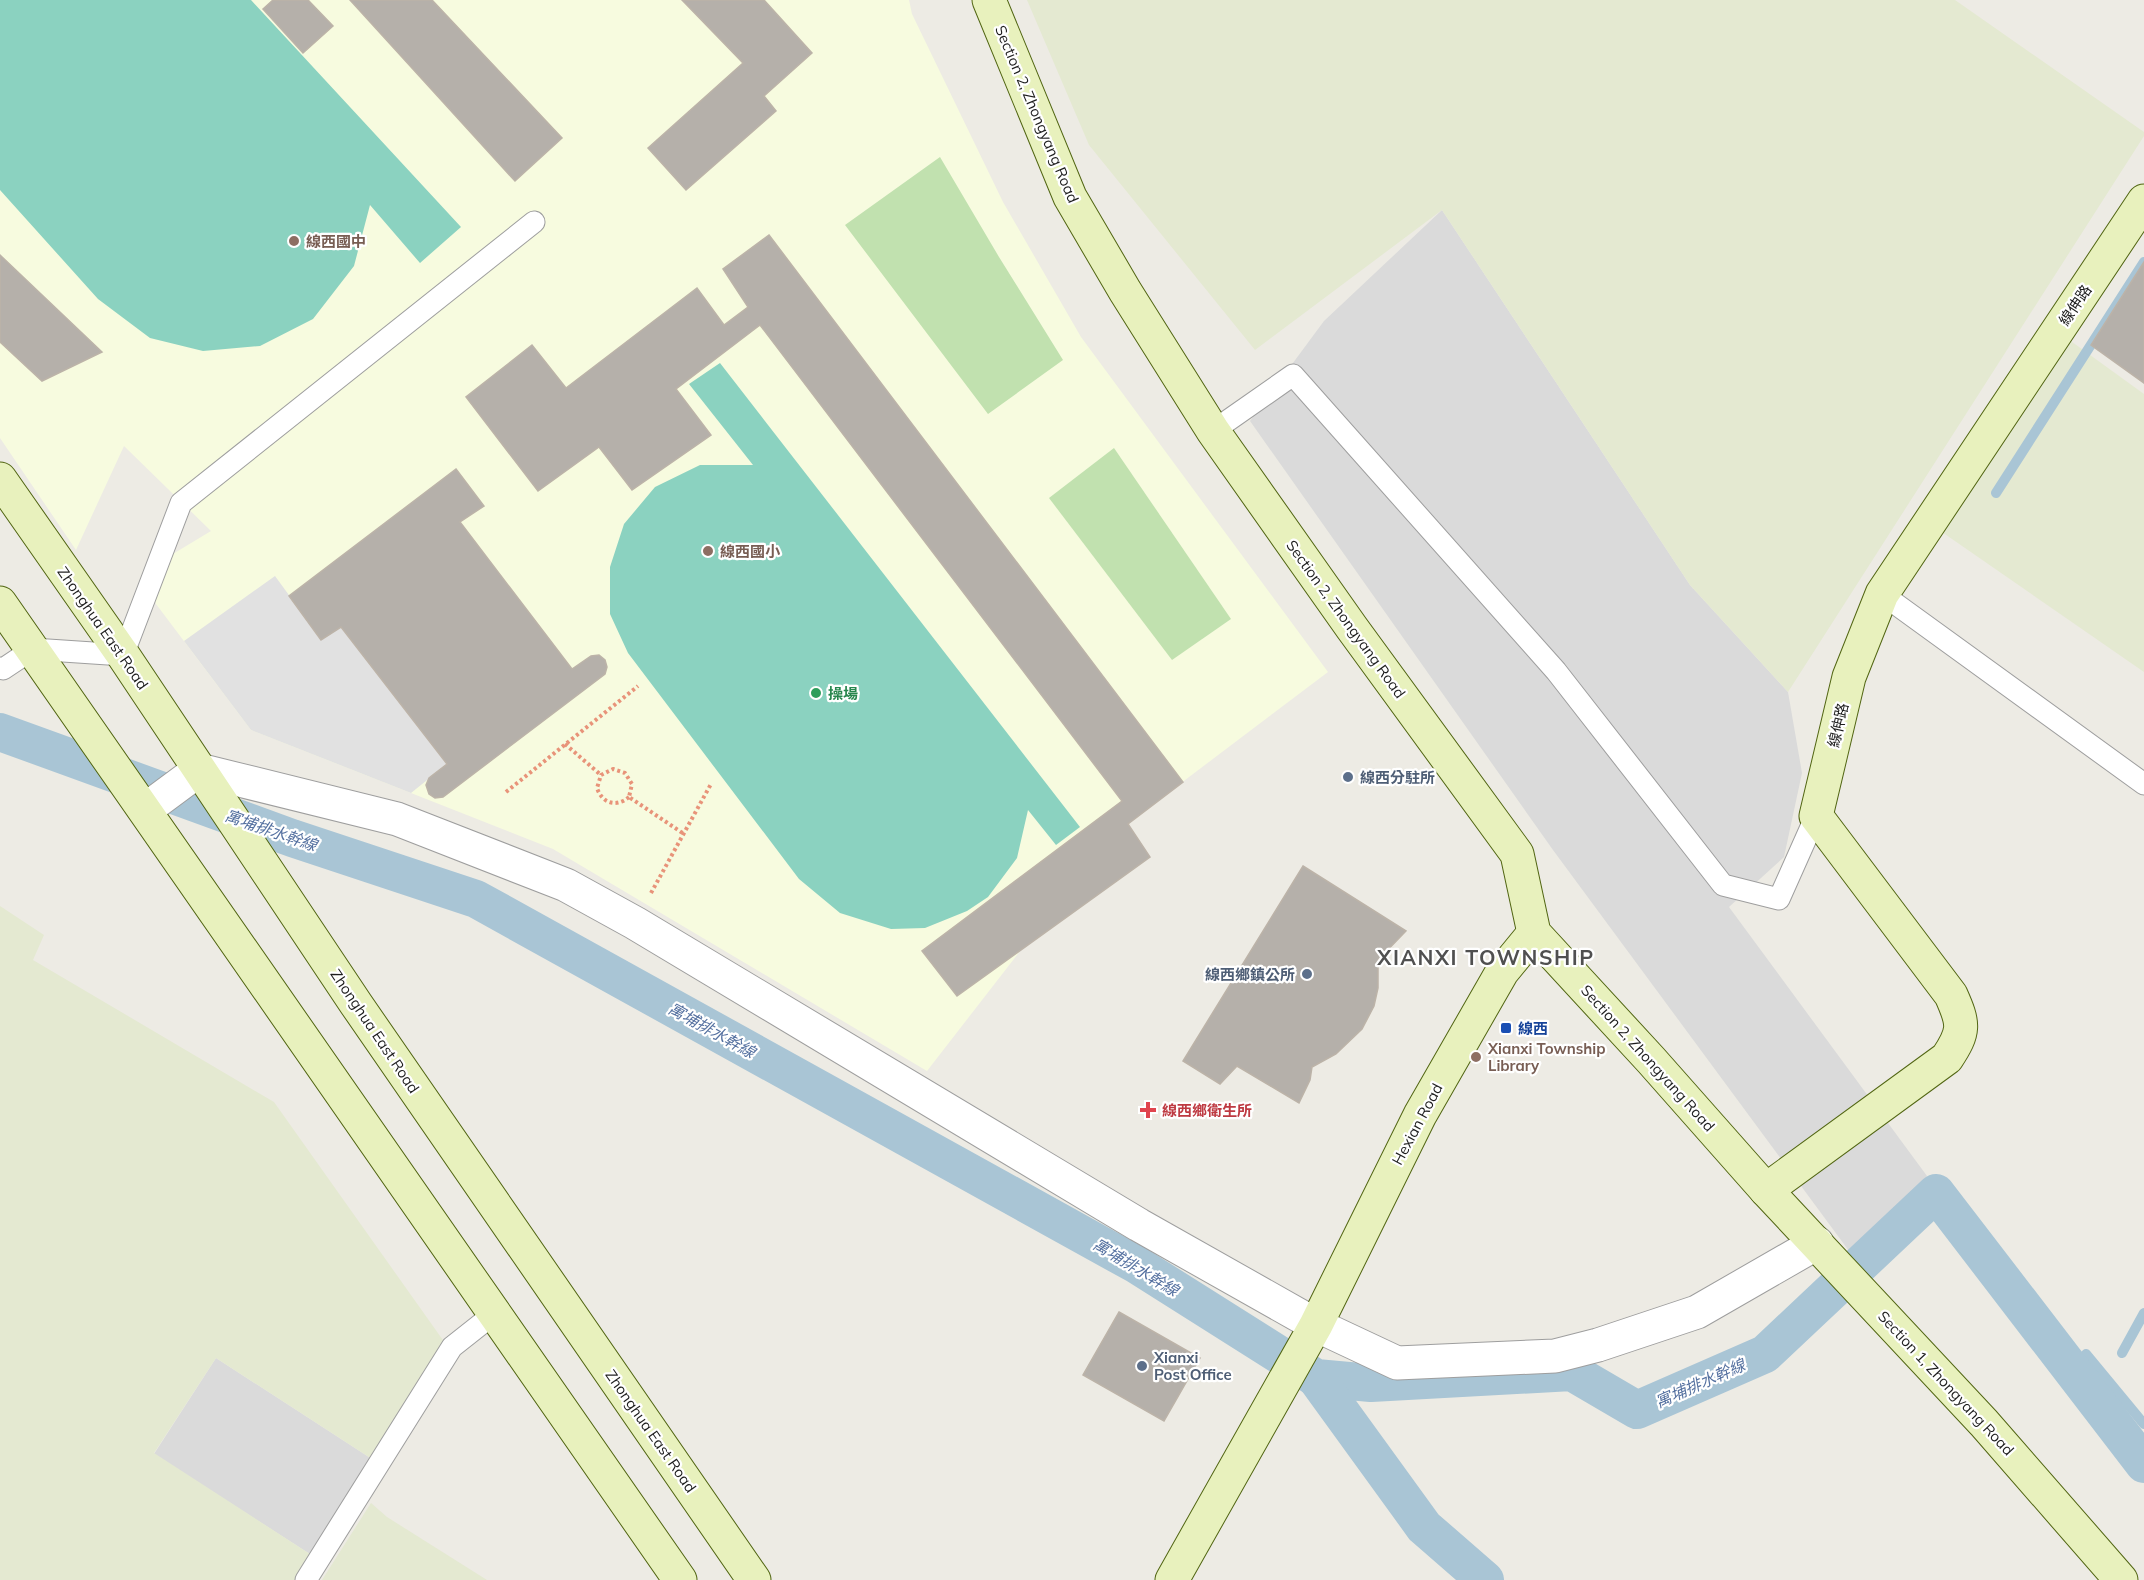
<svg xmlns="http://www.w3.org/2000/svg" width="2144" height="1580" viewBox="0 0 2144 1580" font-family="Mulish,'Noto Sans TC',sans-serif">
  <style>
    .residential { fill: #dadada }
    .education { fill: #f7fbdf }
    .farmland { fill: #e4e9d1 }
    .grass { fill: #c1e1af }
    .pitch { fill: #8bd2c0 }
    .parking { fill: #e1e1e1 }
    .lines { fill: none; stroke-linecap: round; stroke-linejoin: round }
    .stream { stroke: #a9c5d5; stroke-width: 10 }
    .canal { stroke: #a9c5d5; stroke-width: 38 }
    .building { fill: #b5b0aa; stroke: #bcb3a8; stroke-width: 1.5 }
    .lane-casing { stroke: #9e9e9e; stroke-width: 23 }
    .street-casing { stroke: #9e9e9e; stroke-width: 35 }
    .secondary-casing { stroke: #516512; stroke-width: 35 }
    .path { stroke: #e89379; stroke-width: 4; stroke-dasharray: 3 3; stroke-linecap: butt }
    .lane { stroke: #fff; stroke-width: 21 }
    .street { stroke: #fff; stroke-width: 33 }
    .secondary { stroke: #e8f1bd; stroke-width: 33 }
    .education-dot { fill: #8d6e63; stroke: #fff; stroke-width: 2 }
    .leisure-dot { fill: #2e9e5b; stroke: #fff; stroke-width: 2 }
    .service-dot { fill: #5c6f8a; stroke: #fff; stroke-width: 2 }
    .transit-dot { fill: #1a4fb4; stroke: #fff; stroke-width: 2 }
    .health-dot { fill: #e0444e; stroke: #fff; stroke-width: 2 }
    .labels { text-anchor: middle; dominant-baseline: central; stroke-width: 4.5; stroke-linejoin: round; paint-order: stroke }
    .street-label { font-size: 15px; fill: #1d1d1d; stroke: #fff }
    .education-label { font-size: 15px; font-weight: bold; fill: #785e54; stroke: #fff; text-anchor: start }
    .leisure-label { font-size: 15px; font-weight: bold; fill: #27864d; stroke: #fff; text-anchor: start }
    .service-label { font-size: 15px; font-weight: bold; fill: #4e5e75; stroke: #fff; text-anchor: start }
    .transit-label { font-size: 15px; font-weight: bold; fill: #164399; stroke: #fff; text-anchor: start }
    .health-label { font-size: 15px; font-weight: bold; fill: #be3a42; stroke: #fff; text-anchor: start }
    .water-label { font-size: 16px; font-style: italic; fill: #5571a0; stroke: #fff }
    .district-label { font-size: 21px; font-weight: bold; letter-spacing: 1.5px; fill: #505050; stroke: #fff }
  </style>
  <rect width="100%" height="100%" fill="#edebe4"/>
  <g class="residential">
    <polygon points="1442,210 1690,585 1788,692 1802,773 1784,857 1729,907 1927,1176 1852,1255 1553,850 1250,421 1324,321"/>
    <polygon points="216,1358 375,1461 313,1556 154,1454"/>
  </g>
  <polygon class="education" points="0,0 909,0 912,14 1003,202 1081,337 1328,672 1107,839 927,1071 553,849 251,730 156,604 143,572 211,531 124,446 76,550 0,438"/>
  <g class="farmland">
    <polygon points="1027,0 1955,0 2144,132 2144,136 1788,692 1690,585 1442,210 1255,350 1089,145"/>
    <polygon points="2068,339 2144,394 2144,672 1939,530"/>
    <polygon points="0,906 44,935 33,960 274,1102 445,1343 375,1461 216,1358 154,1453 313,1556 298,1580 0,1580"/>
    <polygon points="371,1503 387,1517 487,1580 322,1580"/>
  </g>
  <g class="grass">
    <polygon points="940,157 999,257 1063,360 988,414 845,225"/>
    <polygon points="1114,448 1231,619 1172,660 1049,498"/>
  </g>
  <g class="pitch">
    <polygon points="0,0 251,0 461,227 420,263 370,205 354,266 313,319 260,346 203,351 150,338 98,299 0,190"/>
    <polygon points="720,363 1080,827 1056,845 1028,810 1017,858 988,897 967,911 925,928 891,929 840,913 799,879 628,653 610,614 610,567 624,524 655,487 700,465 753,465 689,384"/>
  </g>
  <polygon class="parking" points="275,576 321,639 341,627 447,764 411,793 251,730 184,641"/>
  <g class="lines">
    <g class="stream">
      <polyline points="1996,493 2144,262"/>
      <polyline points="2122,1353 2144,1313"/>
      <polyline points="2086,1354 2144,1424"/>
    </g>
    <g class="canal">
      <polyline points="0,732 292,838 476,899 1137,1265 1316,1378 1371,1383 1572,1372 1637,1410 1765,1354 1936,1193 2144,1464"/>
      <polyline points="1316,1378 1424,1527 1485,1580"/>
    </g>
  </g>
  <g class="building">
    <polygon points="273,0 308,0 333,26 303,53 263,9"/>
    <polygon points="350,0 432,0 562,138 515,181"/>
    <polygon points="682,0 764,0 812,53 764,96 776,111 686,190 648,148 743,63"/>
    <polygon points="769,235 1183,782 1128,824 1150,857 957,996 922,951 1122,801 760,325 676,389 711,435 632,490 599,447 538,491 466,397 532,345 566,388 697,288 724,325 748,307 723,269"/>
    <polygon points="0,255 102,352 42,381 0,342"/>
    <polygon points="2144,262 2144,383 2091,345"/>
    <polygon points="456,469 484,506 460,522 572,669 591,656 599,655 605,660 607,667 605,674 443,797 435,798 429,794 426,785 429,778 447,764 341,627 321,640 289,596"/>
    <polygon points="1303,866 1406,931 1378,960 1378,988 1374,1006 1362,1029 1336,1054 1312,1067 1310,1080 1299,1103 1237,1066 1220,1084 1183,1061"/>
    <polygon points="1119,1312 1200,1358 1164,1421 1083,1375"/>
  </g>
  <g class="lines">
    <g class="lane-casing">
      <g id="lane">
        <polyline points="1213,431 1293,375 1556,671 1723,885 1779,899 1816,816"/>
        <polyline points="1882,594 2144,784"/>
        <polyline points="0,668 3,669 33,649 123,655 181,503 534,222"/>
        <polyline points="306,1580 452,1347 495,1313"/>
      </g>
    </g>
    <g class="street-casing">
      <polyline id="street" points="145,810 199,770 397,819 566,885 635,923 1139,1225 1316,1325 1397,1363 1555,1356 1598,1345 1697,1312 1817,1243"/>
    </g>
    <g class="secondary-casing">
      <g id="secondary">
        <polyline points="989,0 1070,197 1125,291 1213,431 1352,628 1517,854 1534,933 1651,1060 1766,1190 1984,1423 2121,1580"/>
        <polyline points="0,479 123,655 356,1004 754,1580"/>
        <polyline points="0,603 680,1580"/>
        <path d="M1766,1190L1947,1058C1965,1031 1964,1024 1951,995L1816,816L1849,677L1882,594L2144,201"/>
        <polyline points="1172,1580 1316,1325 1420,1115 1502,972 1534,933"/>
      </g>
    </g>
    <g class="path">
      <polyline points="565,744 601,775"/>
      <polyline points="506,792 638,686"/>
      <path d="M629,797C616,808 602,803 597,788L601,775L613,769L625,773L632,784L629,797L684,834"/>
      <polyline points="651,893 711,784"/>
    </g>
    <use href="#lane" class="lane"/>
    <use href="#street" class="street"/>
    <use href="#secondary" class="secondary"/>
  </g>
  <g class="education-dot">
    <circle cx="294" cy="241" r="6"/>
    <circle cx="708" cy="551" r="6"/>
    <circle cx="1476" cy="1057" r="6"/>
  </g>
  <circle class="leisure-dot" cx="816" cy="693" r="6"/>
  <g class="service-dot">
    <circle cx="1348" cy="777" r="6"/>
    <circle cx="1307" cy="974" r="6"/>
    <circle cx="1142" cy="1366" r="6"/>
  </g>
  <rect class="transit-dot" x="1500" y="1022" width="12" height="12" rx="3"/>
  <path class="health-dot" d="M1145 1101h6v6h6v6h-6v6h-6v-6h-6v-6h6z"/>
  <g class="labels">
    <g class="street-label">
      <text transform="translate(1037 114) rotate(67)">Section 2, Zhongyang Road</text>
      <text transform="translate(2075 305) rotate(-56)">線伸路</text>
      <text transform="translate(1346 619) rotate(54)">Section 2, Zhongyang Road</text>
      <text transform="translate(103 628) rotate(55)">Zhonghua East Road</text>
      <text transform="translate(1838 725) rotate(-77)">線伸路</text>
      <text transform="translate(375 1031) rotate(56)">Zhonghua East Road</text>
      <text transform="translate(1648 1058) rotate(48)">Section 2, Zhongyang Road</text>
      <text transform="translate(1417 1124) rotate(-62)">Hexian Road</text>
      <text transform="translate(1946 1383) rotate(47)">Section 1, Zhongyang Road</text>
      <text transform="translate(651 1431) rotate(55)">Zhonghua East Road</text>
    </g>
    <g class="education-label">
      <text x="306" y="241">線西國中</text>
      <text x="720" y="551">線西國小</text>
      <text x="1488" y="1048">Xianxi Township<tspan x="1488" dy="17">Library</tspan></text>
    </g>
    <g class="leisure-label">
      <text x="828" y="693">操場</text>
    </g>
    <g class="service-label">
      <text x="1360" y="777">線西分駐所</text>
      <text x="1295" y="974" text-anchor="end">線西鄉鎮公所</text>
      <text x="1154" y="1357">Xianxi<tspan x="1154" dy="17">Post Office</tspan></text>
    </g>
    <g class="transit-label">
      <text x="1518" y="1028">線西</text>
    </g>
    <g class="health-label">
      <text x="1162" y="1110">線西鄉衛生所</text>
    </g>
    <g class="water-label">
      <text transform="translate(271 830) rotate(19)">寓埔排水幹線</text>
      <text transform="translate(712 1030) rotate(29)">寓埔排水幹線</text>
      <text transform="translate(1136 1267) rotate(31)">寓埔排水幹線</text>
      <text transform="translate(1700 1383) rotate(-24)">寓埔排水幹線</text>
    </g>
    <g class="district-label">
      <text x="1486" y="957">XIANXI TOWNSHIP</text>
    </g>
  </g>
</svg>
